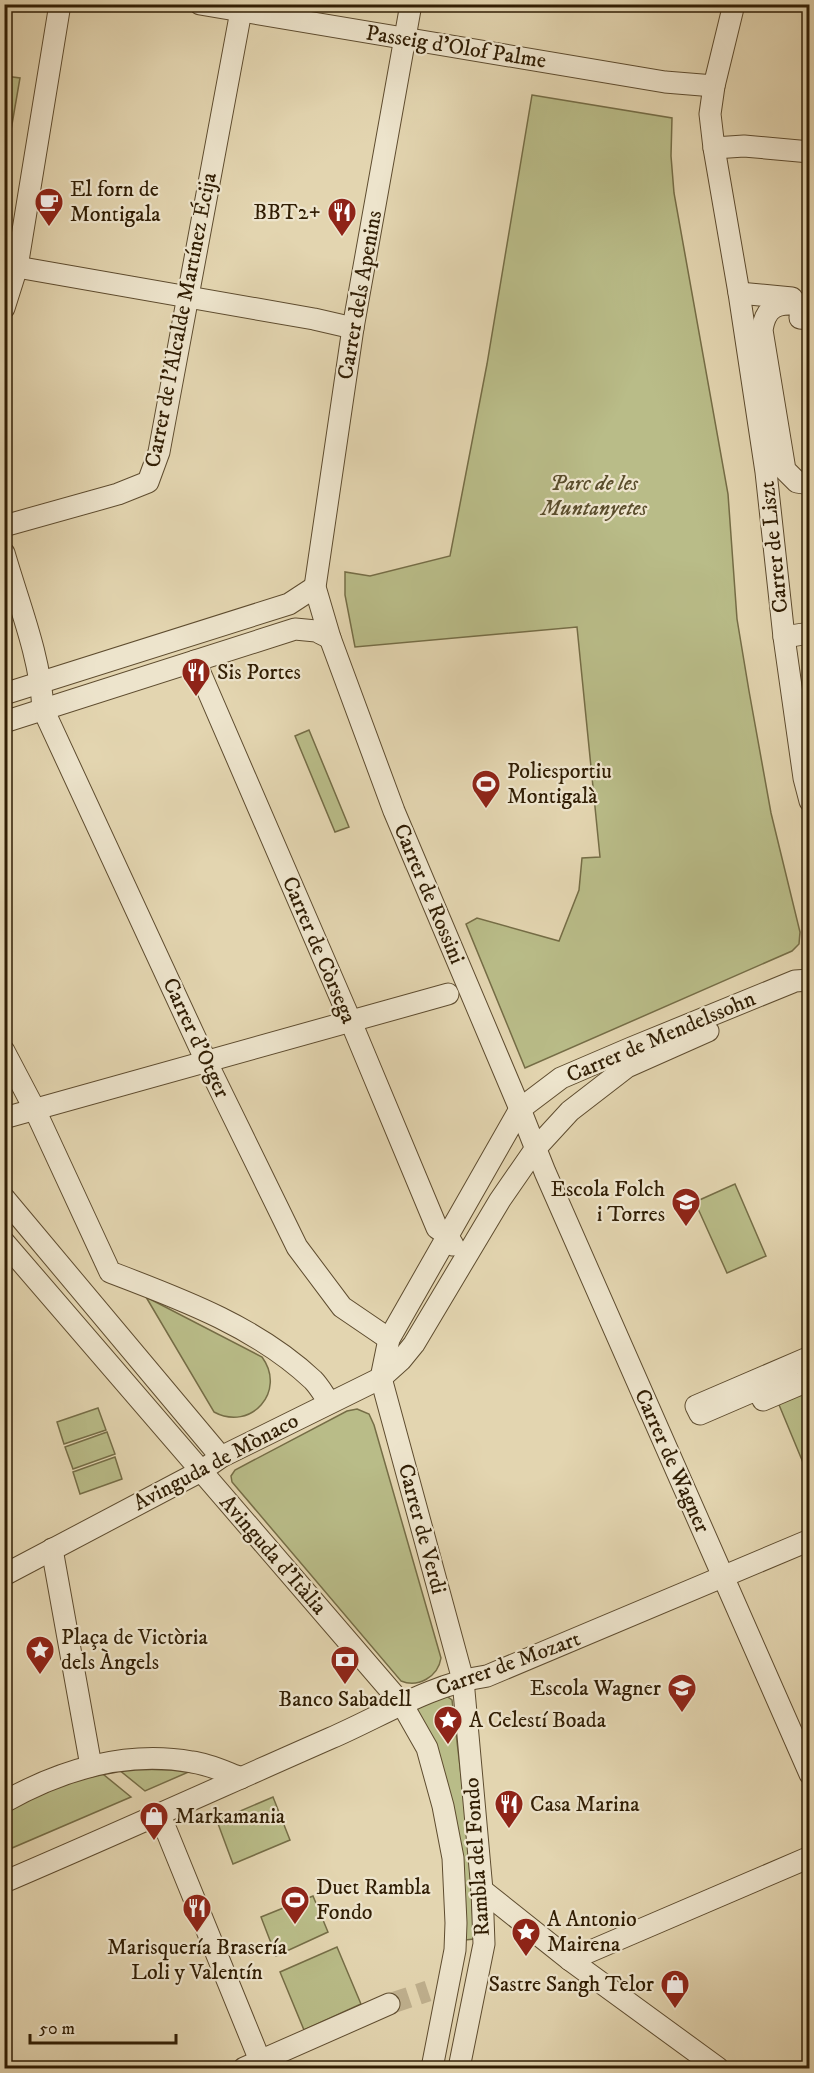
<svg xmlns="http://www.w3.org/2000/svg" width="814" height="2073" viewBox="0 0 814 2073" font-family="'IM FELL DW Pica',serif">
  <style>
    .green { fill: #b9bc88; stroke: #756d46; stroke-width: 1.5 }
    .lines { fill: none; stroke-linecap: round; stroke-linejoin: round }
    .minor-tunnel { stroke: #bfb08e; stroke-width: 21; stroke-dasharray: 21 10; stroke-linecap: butt }
    .minor-casing { stroke: #5e4c2f; stroke-width: 23 }
    .minor { stroke: #ede4cc; stroke-width: 21 }
    .labels { text-anchor: middle; dominant-baseline: central; stroke-width: 4.5; stroke-linejoin: round; paint-order: stroke }
    .street-label { font-size: 22px; fill: #311e04; stroke: #ede4cc }
    .poi-label { font-size: 22px; fill: #311e04; stroke: #ede4cc; text-anchor: start }
    .park-label { font-size: 22px; font-style: italic; fill: #5a4d2c; stroke: #ede4cc }
  </style>
  <rect width="100%" height="100%" fill="#e3d5b0"/>
  <filter id="stains"><feTurbulence type="fractalNoise" baseFrequency=".00333" numOctaves="4"/><feColorMatrix values="0 0 0 0 .2 0 0 0 0 .09 0 0 0 0 .02 0 0 0 .5 -.17"/></filter>
  <radialGradient id="worn" r=".72"><stop offset=".6" stop-color="#630" stop-opacity="0"/><stop offset="1" stop-color="#630" stop-opacity=".3"/></radialGradient>
  <g class="green">
    <polygon points="5,76 20,78 5,165 4,76"/>
    <polygon points="532,95 672,118 671,156 674,193 728,494 737,619 749,691 771,813 800,932 799,944 792,951 525,1068 466,924 477,918 559,941 579,890 582,858 600,857 577,627 355,647 345,595 345,572 370,576 450,556 487,364"/>
    <polygon points="309,730 349,827 335,832 295,736"/>
    <polygon points="735,1184 766,1256 727,1273 695,1202"/>
    <path d="M146,1297L262,1357C287,1391 251,1432 214,1412Z"/>
    <polygon points="809,1386 809,1477 777,1400"/>
    <polygon points="98,1408 106,1430 64,1444 57,1422"/>
    <path d="M357,1409L369,1414L374,1425L441,1658C438,1677 418,1688 401,1681L232,1482L231,1476L235,1470L347,1411Z"/>
    <polygon points="107,1432 115,1454 73,1469 65,1447"/>
    <polygon points="115,1457 122,1479 80,1494 73,1472"/>
    <polygon points="442,1693 452,1700 468,1833 474,1939 465,1940 414,1716 416,1706"/>
    <polygon points="118,1769 193,1770 145,1791"/>
    <polygon points="98,1770 131,1797 5,1851 4,1810"/>
    <polygon points="273,1797 290,1840 233,1864 217,1821"/>
    <polygon points="313,1896 328,1932 276,1956 261,1917"/>
    <polygon points="337,1947 361,2004 304,2030 280,1972"/>
  </g>
  <g class="lines">
    <polyline class="minor-tunnel" points="389,2004 428,1991"/>
    <g class="minor-casing">
      <g id="minor">
        <polyline points="200,4 665,82 714,86"/>
        <polyline points="411,4 353,328 315,587 330,638 394,811 520,1109 545,1172 810,1774"/>
        <polyline points="734,4 714,86 710,114 714,148 739,293 766,472 784,637 804,778 810,801"/>
        <polyline points="714,148 744,146 810,152"/>
        <polyline points="17,267 314,319 353,328"/>
        <polyline points="739,293 792,298"/>
        <polyline points="4,308 17,267 60,4"/>
        <path d="M810,319L800,318L801,304C778,303 766,305 762,330L785,470L797,482L810,484"/>
        <polyline points="4,526 118,494 148,482 159,452 241,11"/>
        <path d="M4,553C19,605 40,655 43,709L206,1061L297,1247L342,1307L389,1339"/>
        <polyline points="784,637 810,633"/>
        <polyline points="195,661 351,1022 437,1228 447,1235 453,1245"/>
        <polyline points="4,694 289,604 315,587"/>
        <polyline points="4,722 295,629 316,631 330,638"/>
        <path d="M4,1051L35,1110L110,1272C181,1299 257,1327 313,1380C319,1386 324,1395 329,1402"/>
        <polyline points="4,1118 448,994"/>
        <polyline points="4,1198 221,1457"/>
        <polyline points="4,1242 402,1704 427,1748 443,1806 453,1858 456,1923 455,1950 432,2068"/>
        <polyline points="810,1357 696,1406 700,1414 758,1389 763,1400 810,1380"/>
        <polyline points="52,1549 91,1766"/>
        <polyline points="4,1575 201,1471 221,1457 381,1378 401,1360 414,1344 500,1200 536,1148 570,1111 627,1067 708,1031"/>
        <path d="M4,1802C61,1770 127,1750 192,1762C209,1764 225,1772 241,1778"/>
        <polyline points="160,1815 263,2068"/>
        <path d="M4,1882C114,1835 222,1786 331,1738C382,1716 431,1684 487,1676L810,1540"/>
        <polyline points="482,1890 570,1960 718,2068"/>
        <polyline points="570,1960 810,1857"/>
        <polyline points="244,2068 389,2004"/>
        <polyline points="459,2068 484,1944 482,1890 463,1680 381,1378 389,1339 520,1109 561,1078 631,1048 795,981 810,980"/>
      </g>
    </g>
    <use href="#minor" class="minor"/>
  </g>
  <defs>
    <g id="cafe-pin" transform="scale(1.5)"><path d="M0 17L-7.5 6A9.5 9.5 0 1 1 7.5 6Z" fill="#8f2418" stroke="#ede4cc"/><path d="M-5.5-4.5H6V0H3Q3 3.5 0 3.5H-2.5Q-5.5 3.5-5.5 0ZM3-3.2v2h1.7v-2ZM-6 4.5H4V6H-6Z" fill="#fff"/></g>
    <g id="restaurant-pin" transform="scale(1.5)"><path d="M0 17L-7.5 6A9.5 9.5 0 1 1 7.5 6Z" fill="#8f2418" stroke="#ede4cc"/><path d="M-5-6h1v4h1v-4h1v4h1v-4h1v5L-1.5 .5V6h-2V.5L-5-1ZM5-6V6H3V1.5H1.5Q1.5-4 5-6Z" fill="#fff"/></g>
    <g id="stadium-pin" transform="scale(1.5)"><path d="M0 17L-7.5 6A9.5 9.5 0 1 1 7.5 6Z" fill="#8f2418" stroke="#ede4cc"/><path d="M0-5a6.5 5 0 1 0 0 10a6.5 5 0 1 0 0-10ZM-3.5-1.8h7v3.6h-7Z" fill="#fff"/></g>
    <g id="school-pin" transform="scale(1.5)"><path d="M0 17L-7.5 6A9.5 9.5 0 1 1 7.5 6Z" fill="#8f2418" stroke="#ede4cc"/><path d="M0-5L7-2L0 1L-7-2ZM-4 1L0 2.5L4 1V4Q0 6-4 4Z" fill="#fff"/></g>
    <g id="sight-pin" transform="scale(1.5)"><path d="M0 17L-7.5 6A9.5 9.5 0 1 1 7.5 6Z" fill="#8f2418" stroke="#ede4cc"/><path d="M0-6L1.8-2.2L6-1.7L2.9 1.2L3.7 5.4L0 3.3L-3.7 5.4L-2.9 1.2L-6-1.7L-1.8-2.2Z" fill="#fff"/></g>
    <g id="bank-pin" transform="scale(1.5)"><path d="M0 17L-7.5 6A9.5 9.5 0 1 1 7.5 6Z" fill="#8f2418" stroke="#ede4cc"/><path d="M-6-4H6V4H-6ZM0-2.3a2.3 2.3 0 1 0 0 4.6a2.3 2.3 0 1 0 0-4.6Z" fill="#fff"/></g>
    <g id="shop-pin" transform="scale(1.5)"><path d="M0 17L-7.5 6A9.5 9.5 0 1 1 7.5 6Z" fill="#8f2418" stroke="#ede4cc"/><path d="M-5-2.5h2.3a2.7 3.5 0 0 1 5.4 0H5L5.5 6h-11ZM-1.5-2.5h3a1.5 2.3 0 0 0-3 0Z" fill="#fff"/></g>
  </defs>
  <g fill-rule="evenodd">
    <use href="#cafe-pin" x="49" y="202"/>
    <use href="#restaurant-pin" x="342" y="212"/>
    <use href="#restaurant-pin" x="196" y="672"/>
    <use href="#stadium-pin" x="486" y="784"/>
    <use href="#school-pin" x="686" y="1202"/>
    <use href="#sight-pin" x="40" y="1650"/>
    <use href="#bank-pin" x="345" y="1660"/>
    <use href="#school-pin" x="682" y="1688"/>
    <use href="#sight-pin" x="448" y="1720"/>
    <use href="#restaurant-pin" x="509" y="1804"/>
    <use href="#shop-pin" x="154" y="1816"/>
    <use href="#stadium-pin" x="295" y="1900"/>
    <use href="#restaurant-pin" x="197" y="1908"/>
    <use href="#sight-pin" x="526" y="1932"/>
    <use href="#shop-pin" x="675" y="1984"/>
  </g>
  <g class="labels">
    <g class="street-label">
      <text transform="translate(456 47) rotate(9)">Passeig d'Olof Palme</text>
      <text transform="translate(360 295) rotate(-80)">Carrer dels Apenins</text>
      <text transform="translate(181 320) rotate(-79)">Carrer de l'Alcalde Martínez Écija</text>
      <text transform="translate(774 547) rotate(-96)">Carrer de Liszt</text>
      <text transform="translate(429 894) rotate(67)">Carrer de Rossini</text>
      <text transform="translate(319 950) rotate(67)">Carrer de Còrsega</text>
      <text transform="translate(661 1037) rotate(-23)">Carrer de Mendelssohn</text>
      <text transform="translate(196 1038) rotate(65)">Carrer d'Otger</text>
      <text transform="translate(672 1461) rotate(66)">Carrer de Wagner</text>
      <text transform="translate(216 1462) rotate(-28)">Avinguda de Mònaco</text>
      <text transform="translate(422 1529) rotate(75)">Carrer de Verdi</text>
      <text transform="translate(273 1555) rotate(49)">Avinguda d'Itàlia</text>
      <text transform="translate(508 1664) rotate(-20)">Carrer de Mozart</text>
      <text transform="translate(477 1857) rotate(-94)">Rambla del Fondo</text>
    </g>
    <g class="poi-label">
      <text x="70" y="189">El forn de<tspan x="70" dy="25">Montigala</tspan></text>
      <text x="321" y="212" text-anchor="end">BBT2+</text>
      <text x="217" y="672">Sis Portes</text>
      <text x="507" y="771">Poliesportiu<tspan x="507" dy="25">Montigalà</tspan></text>
      <text x="665" y="1189" text-anchor="end">Escola Folch<tspan x="665" dy="25">i Torres</tspan></text>
      <text x="61" y="1637">Plaça de Victòria<tspan x="61" dy="25">dels Àngels</tspan></text>
      <text x="661" y="1688" text-anchor="end">Escola Wagner</text>
      <text x="345" y="1699" text-anchor="middle">Banco Sabadell</text>
      <text x="469" y="1720">A Celestí Boada</text>
      <text x="530" y="1804">Casa Marina</text>
      <text x="175" y="1816">Markamania</text>
      <text x="316" y="1887">Duet Rambla<tspan x="316" dy="25">Fondo</tspan></text>
      <text x="547" y="1919">A Antonio<tspan x="547" dy="25">Mairena</tspan></text>
      <text x="197" y="1947" text-anchor="middle">Marisquería Brasería<tspan x="197" dy="25">Loli y Valentín</tspan></text>
      <text x="654" y="1984" text-anchor="end">Sastre Sangh Telor</text>
    </g>
    <g class="park-label">
      <text x="594" y="483">Parc de les<tspan x="594" dy="25">Muntanyetes</tspan></text>
    </g>
  </g>
  <rect width="814" height="2073" fill="none" stroke="#e3d5b0" stroke-width="24"/>
  <rect x="6" y="6" width="802" height="2061" fill="none" stroke="#311e04" stroke-width="3"/>
  <rect x="12" y="12" width="790" height="2049" fill="none" stroke="#311e04" stroke-width="1.5"/>
  <path d="M30 2034v9h146v-9" fill="none" stroke="#311e04" stroke-width="3"/>
  <text x="39" y="2034" font-size="18" fill="#311e04" stroke="#ede4cc" stroke-width="4.5" paint-order="stroke">50 m</text>
  <rect width="100%" height="100%" filter="url(#stains)"/>
  <rect width="100%" height="100%" fill="url(#worn)"/>
</svg>
